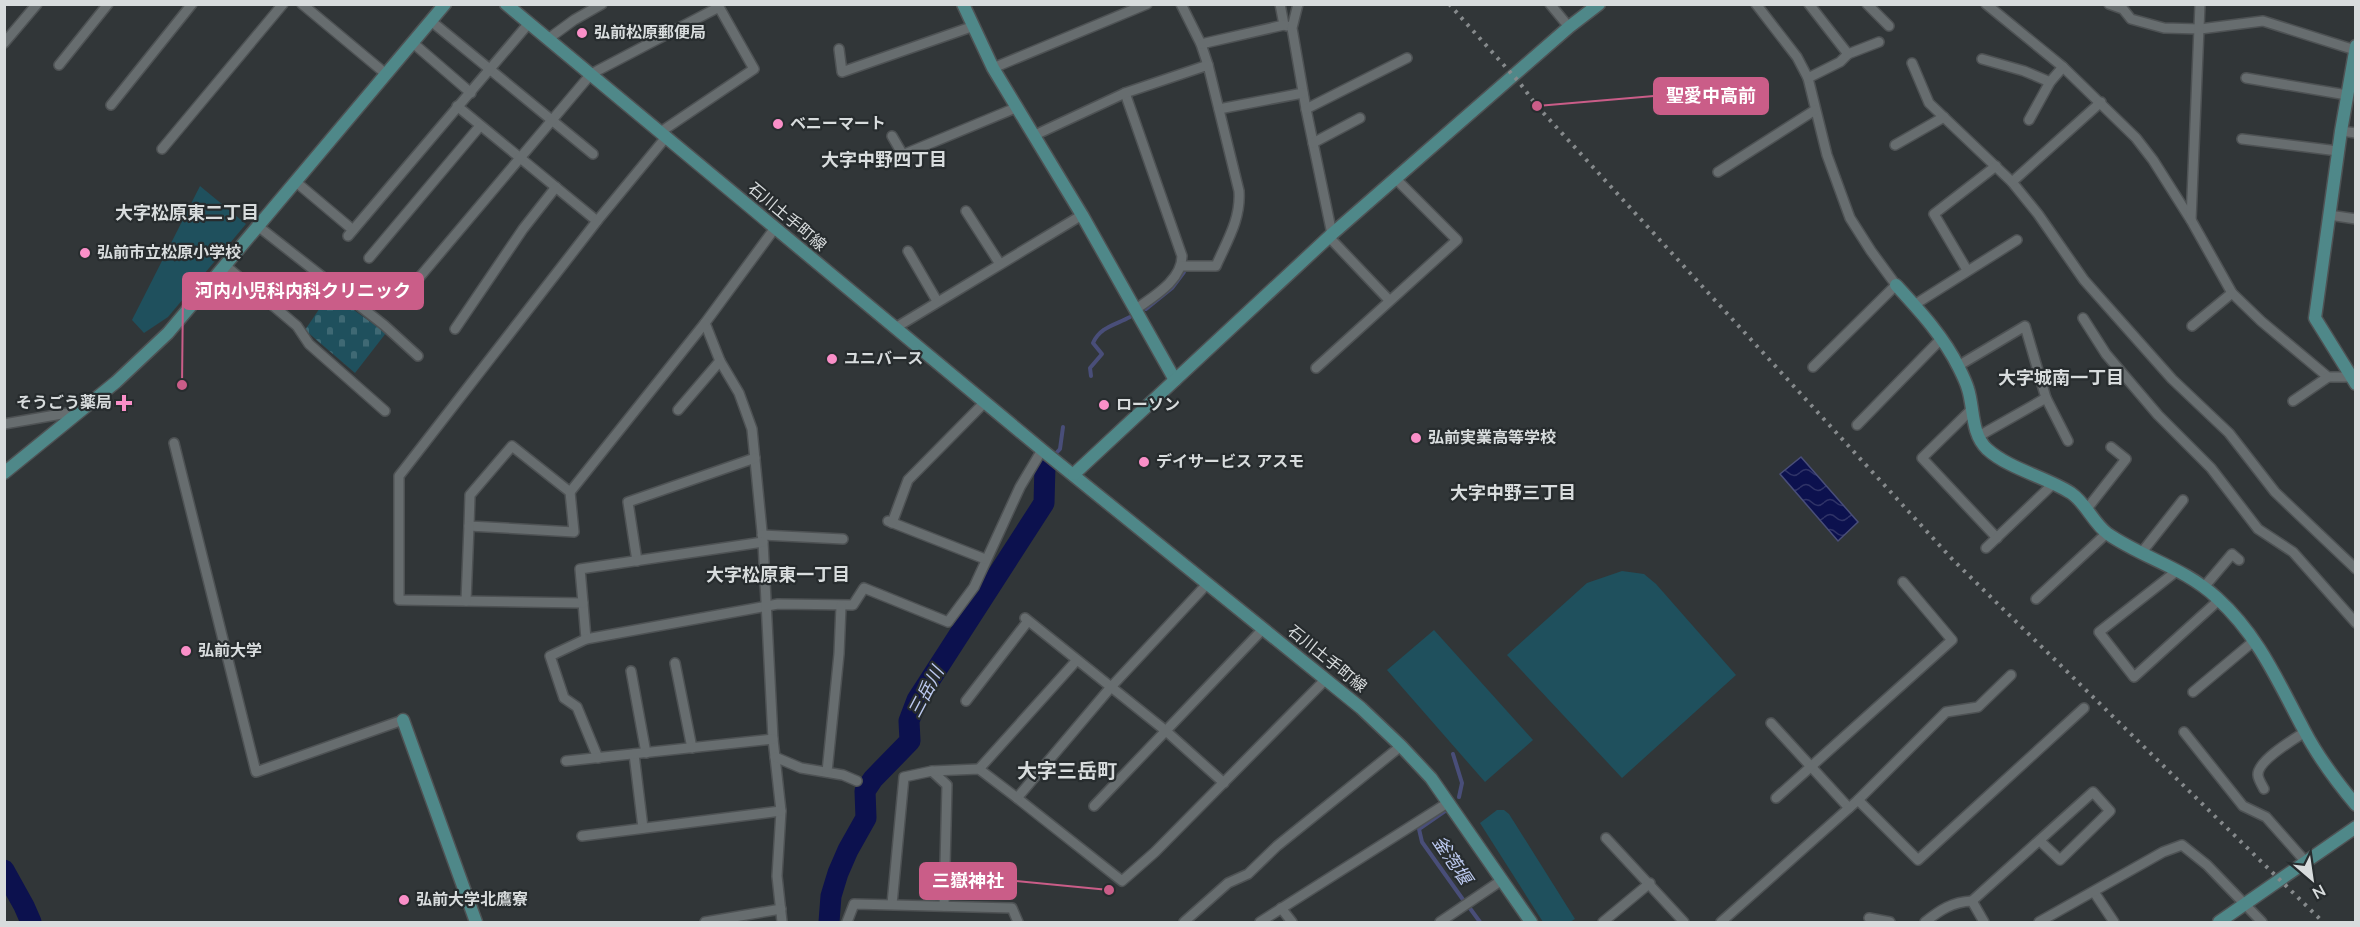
<svg xmlns="http://www.w3.org/2000/svg" width="2360" height="927" viewBox="0 0 2360 927" font-family="'Nunito Sans','Noto Sans JP',sans-serif">
  <style>
    .green { fill: #1f505d }
    .cemetery { fill: url(#cemetery-stones) }
    .water { fill: url(#water-waves); stroke: #494e79; stroke-width: 1.5 }
    .lines { fill: none; stroke-linecap: round; stroke-linejoin: round }
    .stream { stroke: #494e79; stroke-width: 4 }
    .river { stroke: #0c114e; stroke-width: 21 }
    .street-casing { stroke: #4e5254; stroke-width: 12 }
    .secondary-casing { stroke: #4e5254; stroke-width: 15 }
    .street { stroke: #676d6f; stroke-width: 9 }
    .secondary { stroke: #4f8889; stroke-width: 12 }
    .rail { stroke: #868a8c; stroke-width: 4; stroke-dasharray: 3 6; stroke-linecap: butt }
    .poi-dot { fill: #fa8fc8; stroke: #272c2e; stroke-width: 2 }
    .labels { text-anchor: middle; dominant-baseline: central; stroke-width: 4.5; stroke-linejoin: round; paint-order: stroke }
    .poi-label { font-size: 16px; font-weight: bold; fill: #d8dcdd; stroke: #272c2e; text-anchor: start }
    .street-label { font-size: 16px; fill: #d8dcdd; stroke: #272c2e }
    .neighbourhood-label { font-size: 18px; font-weight: bold; fill: #d8dcdd; stroke: #272c2e }
    .water-label { font-size: 18px; font-style: italic; fill: #bcc9ef; stroke: #272c2e }
    .quarter-label { font-size: 20px; font-weight: bold; fill: #d8dcdd; stroke: #272c2e }
    .leader { fill: none; stroke: #ca5d88; stroke-width: 2 }
    .callout-dot { fill: #ca5d88; stroke: #272c2e; stroke-width: 2 }
    .callout { fill: #ca5d88; stroke: #ca5d88; stroke-width: 2 }
    .callout-label { font-size: 18px; text-anchor: middle; font-weight: bold; fill: #fff }
  </style>
  <defs>
    <pattern id="cemetery-stones" width="16" height="16" patternUnits="userSpaceOnUse" patternTransform="scale(1.5)"><rect width="16" height="16" fill="#1f505d"/><path d="M2 7V4a2 2 0 0 1 4 0v3zM10 15v-3a2 2 0 0 1 4 0v3z" fill="#3f6974"/></pattern>
    <pattern id="water-waves" width="16" height="10" patternUnits="userSpaceOnUse" patternTransform="scale(1.5)"><rect width="16" height="10" fill="#0c114e"/><path d="M0 5q4-4 8 0t8 0" fill="none" stroke="#2f3367"/></pattern>
  </defs>
  <rect width="100%" height="100%" fill="#313638"/>
  <g class="green">
    <polygon points="200,186 246,224 168,317 144,333 132,320"/>
    <polygon points="1622,571 1644,574 1656,584 1736,675 1622,778 1507,655 1587,583"/>
    <polygon points="1434,630 1533,740 1485,782 1387,670"/>
    <polygon points="1497,810 1504,810 1509,814 1575,919 1570,922 1543,922 1480,823"/>
  </g>
  <polygon class="cemetery" points="330,293 386,333 355,373 305,330"/>
  <polygon class="water" points="1801,457 1858,522 1838,541 1780,474"/>
  <g class="lines">
    <g class="stream">
      <polyline points="1146,309 1172,288 1184,272"/>
      <path d="M1091,376L1090,368L1102,354L1093,343C1100,327 1115,325 1130,317"/>
      <polyline points="1045,465 1060,449 1063,427"/>
      <polyline points="1453,754 1462,783 1459,797"/>
      <polyline points="1445,811 1419,829 1422,842 1464,901"/>
      <polyline points="1469,907 1480,922"/>
    </g>
    <g class="river">
      <polyline points="4,870 24,906 31,922"/>
      <polyline points="829,922 831,896 838,873 848,850 866,818 865,791 873,779 910,741 909,721 917,700 1044,503 1045,465"/>
    </g>
    <g class="street-casing">
      <g id="street">
        <polyline points="302,4 386,74"/>
        <polyline points="1181,4 1201,44 1208,65"/>
        <polyline points="1280,4 1284,25 1287,26"/>
        <polyline points="1298,4 1292,28 1306,109 1332,234"/>
        <polyline points="1550,4 1569,27"/>
        <polyline points="1756,4 1797,57 1808,78 1827,155 1850,218 1871,251 1896,285 1813,367"/>
        <polyline points="1867,4 1889,26"/>
        <polyline points="1986,4 2063,67 2136,138 2153,160 2191,220 2232,293 2261,321 2328,377 2349,377"/>
        <polyline points="2109,4 2123,9 2131,19 2164,28 2200,29 2263,21 2355,50"/>
        <polyline points="431,21 593,154"/>
        <polyline points="548,39 574,20 602,4"/>
        <polyline points="4,43 37,4"/>
        <polyline points="413,43 471,93"/>
        <polyline points="1201,44 1284,25"/>
        <polyline points="839,49 842,72 974,26"/>
        <polyline points="1848,54 1879,42"/>
        <polyline points="1982,59 2024,71 2050,82"/>
        <polyline points="1912,63 1929,103 2012,182 2038,214 2084,280 2172,379 2229,433 2275,492 2356,569"/>
        <polyline points="59,65 108,4"/>
        <polyline points="993,68 1147,4"/>
        <polyline points="1808,78 1840,62 1848,54 1809,4"/>
        <polyline points="2246,78 2347,95"/>
        <path d="M1125,93L1182,256C1182,280 1154,296 1136,309"/>
        <polyline points="111,105 192,4"/>
        <polyline points="457,106 597,221"/>
        <polyline points="1219,109 1303,93"/>
        <polyline points="1306,109 1407,58"/>
        <polyline points="2029,120 2050,82 2063,67"/>
        <polyline points="2341,131 2356,133"/>
        <path d="M1035,135L1125,93L1208,65L1239,191C1241,219 1227,241 1216,266H1182"/>
        <polyline points="667,136 597,221 399,476 399,600 583,603 586,639 778,604 853,605 864,588 948,622 974,587 1020,487 1042,450"/>
        <polyline points="892,136 903,155"/>
        <polyline points="2242,139 2338,151"/>
        <polyline points="1313,143 1360,118"/>
        <polyline points="1895,145 1944,117"/>
        <polyline points="162,149 283,4"/>
        <polyline points="883,163 1018,107"/>
        <polyline points="1718,172 1815,110"/>
        <polyline points="296,182 353,230"/>
        <polyline points="2012,182 2101,102"/>
        <polyline points="966,211 1000,264"/>
        <polyline points="2329,215 2356,219"/>
        <polyline points="2191,220 2200,4"/>
        <polyline points="259,227 384,325 418,356"/>
        <polyline points="775,228 705,323 720,361 739,393 752,429 763,542 773,739 781,811 777,876 782,922"/>
        <polyline points="348,236 529,23"/>
        <polyline points="1329,237 1389,300"/>
        <polyline points="908,251 937,301"/>
        <polyline points="369,258 480,126"/>
        <polyline points="226,266 297,326 309,344 385,411"/>
        <polyline points="1967,270 1934,214 1996,166"/>
        <polyline points="407,292 591,74 719,7 754,69 662,131"/>
        <polyline points="1914,305 2017,240"/>
        <polyline points="2083,318 2106,354 2158,415 2211,468 2258,529 2293,552 2356,623"/>
        <polyline points="2192,326 2232,293"/>
        <polyline points="895,328 1082,215"/>
        <polyline points="455,329 523,229 556,187"/>
        <polyline points="1958,366 2025,326 2046,398 2068,441"/>
        <polyline points="1316,368 1457,240 1396,179"/>
        <polyline points="2293,401 2328,377"/>
        <polyline points="678,410 720,361"/>
        <polyline points="1971,410 1922,458 1997,538"/>
        <polyline points="4,424 79,411"/>
        <polyline points="1857,425 1941,339"/>
        <polyline points="1979,436 2046,398"/>
        <polyline points="174,443 256,772 403,720"/>
        <polygon points="512,446 570,492 574,532 469,526 470,495"/>
        <polyline points="570,492 705,323"/>
        <polyline points="2086,510 2126,459 2111,447"/>
        <polyline points="888,521 985,559"/>
        <polyline points="892,523 908,480 985,402"/>
        <polyline points="762,535 843,539"/>
        <polyline points="1986,548 2053,484"/>
        <polyline points="2142,552 2183,500"/>
        <polyline points="637,561 628,502 755,458"/>
        <polyline points="2178,570 2099,632 2134,677 2219,600"/>
        <polyline points="1208,583 1111,687 1017,798 1122,881 1155,852 1326,679"/>
        <polyline points="2204,587 2232,554 2239,560"/>
        <polyline points="2036,599 2107,533"/>
        <polyline points="466,601 469,526"/>
        <polyline points="583,603 580,569 763,542"/>
        <polyline points="1025,618 1166,731 1224,783"/>
        <polyline points="586,639 550,656 564,698 577,707 598,758"/>
        <polyline points="675,663 692,748"/>
        <polyline points="631,671 646,753"/>
        <polyline points="2193,692 2255,640"/>
        <polyline points="966,701 1028,621"/>
        <polyline points="1771,723 1849,808"/>
        <polyline points="2184,732 2243,806 2266,817 2305,861"/>
        <polyline points="634,754 643,828"/>
        <polyline points="775,757 801,768 843,775 857,781"/>
        <polyline points="566,761 773,739"/>
        <polyline points="979,769 1077,660"/>
        <polyline points="932,771 947,785 944,906"/>
        <polyline points="827,772 839,654 841,606"/>
        <path d="M2264,789C2262,785 2258,779 2258,775C2257,761 2294,739 2305,732"/>
        <polyline points="1776,798 1952,640 1903,582"/>
        <polyline points="1858,800 1946,712 1978,707 2011,675"/>
        <polyline points="1094,806 1263,629"/>
        <polyline points="582,836 781,811"/>
        <polyline points="1606,838 1684,922"/>
        <polyline points="2094,892 2114,922"/>
        <polyline points="1972,901 2093,792 2110,811 2060,860 2040,841"/>
        <polyline points="892,904 904,777 932,771 979,769 1017,798"/>
        <polyline points="1281,908 1292,922"/>
        <polyline points="1869,918 1890,922"/>
        <polyline points="705,922 781,909"/>
        <polyline points="847,922 854,904 1012,908 1018,922"/>
        <polyline points="1184,922 1228,883 1248,874 1277,846 1401,746"/>
        <polyline points="1260,922 1449,802"/>
        <polyline points="1440,922 1502,880"/>
        <polyline points="1603,922 1650,883"/>
        <polyline points="1721,922 1858,800 1918,860 2084,708"/>
        <path d="M1925,922C1940,910 1952,902 1972,901L1984,922"/>
        <polyline points="2039,922 2163,852 2182,845 2207,865 2262,922"/>
      </g>
    </g>
    <g class="secondary-casing">
      <g id="secondary">
        <polyline points="506,4 1047,454 1361,708 1401,746 1431,778 1531,922"/>
        <polyline points="963,4 993,68 1082,215 1175,380"/>
        <polyline points="2356,46 2341,131 2315,318 2356,384"/>
        <path d="M1896,285C1919,310 1944,337 1959,368C1962,374 1966,382 1968,389C1974,408 1971,434 1987,449C2009,469 2046,477 2071,493C2086,503 2093,523 2108,534C2143,558 2185,568 2217,598C2259,636 2278,682 2304,730C2318,757 2336,781 2356,805"/>
        <polyline points="4,473 116,382 168,333 445,4"/>
        <polyline points="1074,474 1332,234 1569,27 1599,4"/>
        <polyline points="403,720 476,922"/>
        <polyline points="2219,922 2356,827"/>
      </g>
    </g>
    <use href="#street" class="street"/>
    <use href="#secondary" class="secondary"/>
    <polyline class="rail" points="1449,4 1519,82 1537,106 1953,560 2323,922"/>
  </g>
  <g class="poi-dot">
    <circle cx="582" cy="33" r="6"/>
    <circle cx="778" cy="124" r="6"/>
    <circle cx="85" cy="253" r="6"/>
    <circle cx="832" cy="359" r="6"/>
    <path d="M121 394h6v6h6v6h-6v6h-6v-6h-6v-6h6z"/>
    <circle cx="1104" cy="405" r="6"/>
    <circle cx="1416" cy="438" r="6"/>
    <circle cx="1144" cy="462" r="6"/>
    <circle cx="186" cy="651" r="6"/>
    <circle cx="404" cy="900" r="6"/>
  </g>
  <g class="labels">
    <g class="poi-label">
      <text x="594" y="33">弘前松原郵便局</text>
      <text x="790" y="124">ベニーマート</text>
      <text x="97" y="253">弘前市立松原小学校</text>
      <text x="844" y="359">ユニバース</text>
      <text x="112" y="403" text-anchor="end">そうごう薬局</text>
      <text x="1116" y="405">ローソン</text>
      <text x="1428" y="438">弘前実業高等学校</text>
      <text x="1156" y="462">デイサービス アスモ</text>
      <text x="198" y="651">弘前大学</text>
      <text x="416" y="900">弘前大学北鷹寮</text>
    </g>
    <g class="street-label">
      <text transform="translate(787 217) rotate(40)">石川土手町線</text>
      <text transform="translate(1327 659) rotate(39)">石川土手町線</text>
    </g>
    <g class="neighbourhood-label">
      <text x="884" y="160">大字中野四丁目</text>
      <text x="187" y="213">大字松原東二丁目</text>
      <text x="2061" y="378">大字城南一丁目</text>
      <text x="1513" y="493">大字中野三丁目</text>
      <text x="778" y="575">大字松原東一丁目</text>
    </g>
    <g class="water-label">
      <text transform="translate(926 692) rotate(-62)">三岳川</text>
      <text transform="translate(1452 860) rotate(56)">釜萢堰</text>
    </g>
    <g class="quarter-label">
      <text x="1067" y="771">大字三岳町</text>
    </g>
  </g>
  <path class="leader" d="M1537 106L1654 96M182 385L183 291M1109 890L1016 881"/>
  <g class="callout-dot">
    <circle cx="1537" cy="106" r="6"/>
    <circle cx="182" cy="385" r="6"/>
    <circle cx="1109" cy="890" r="6"/>
  </g>
  <g class="callout">
    <rect x="1654" y="78" width="114" height="36" rx="6"/>
    <rect x="183" y="273" width="240" height="36" rx="6"/>
    <rect x="920" y="863" width="96" height="36" rx="6"/>
  </g>
  <g class="callout-label">
    <text x="1711" y="102">聖愛中高前</text>
    <text x="303" y="297">河内小児科内科クリニック</text>
    <text x="968" y="887">三嶽神社</text>
  </g>
  <rect width="2360" height="927" fill="none" stroke="#d8dcdd" stroke-width="12"/>
  <g transform="translate(2312 879) rotate(151)" stroke="#272c2e" stroke-width="4.5" paint-order="stroke">
  <path d="M0-4.5L10 22L0 15L-10 22Z" fill="#d8dcdd"/>
  <text y="-9" font-size="16" font-weight="bold" text-anchor="middle" fill="#d8dcdd">N</text>
  </g>
</svg>
